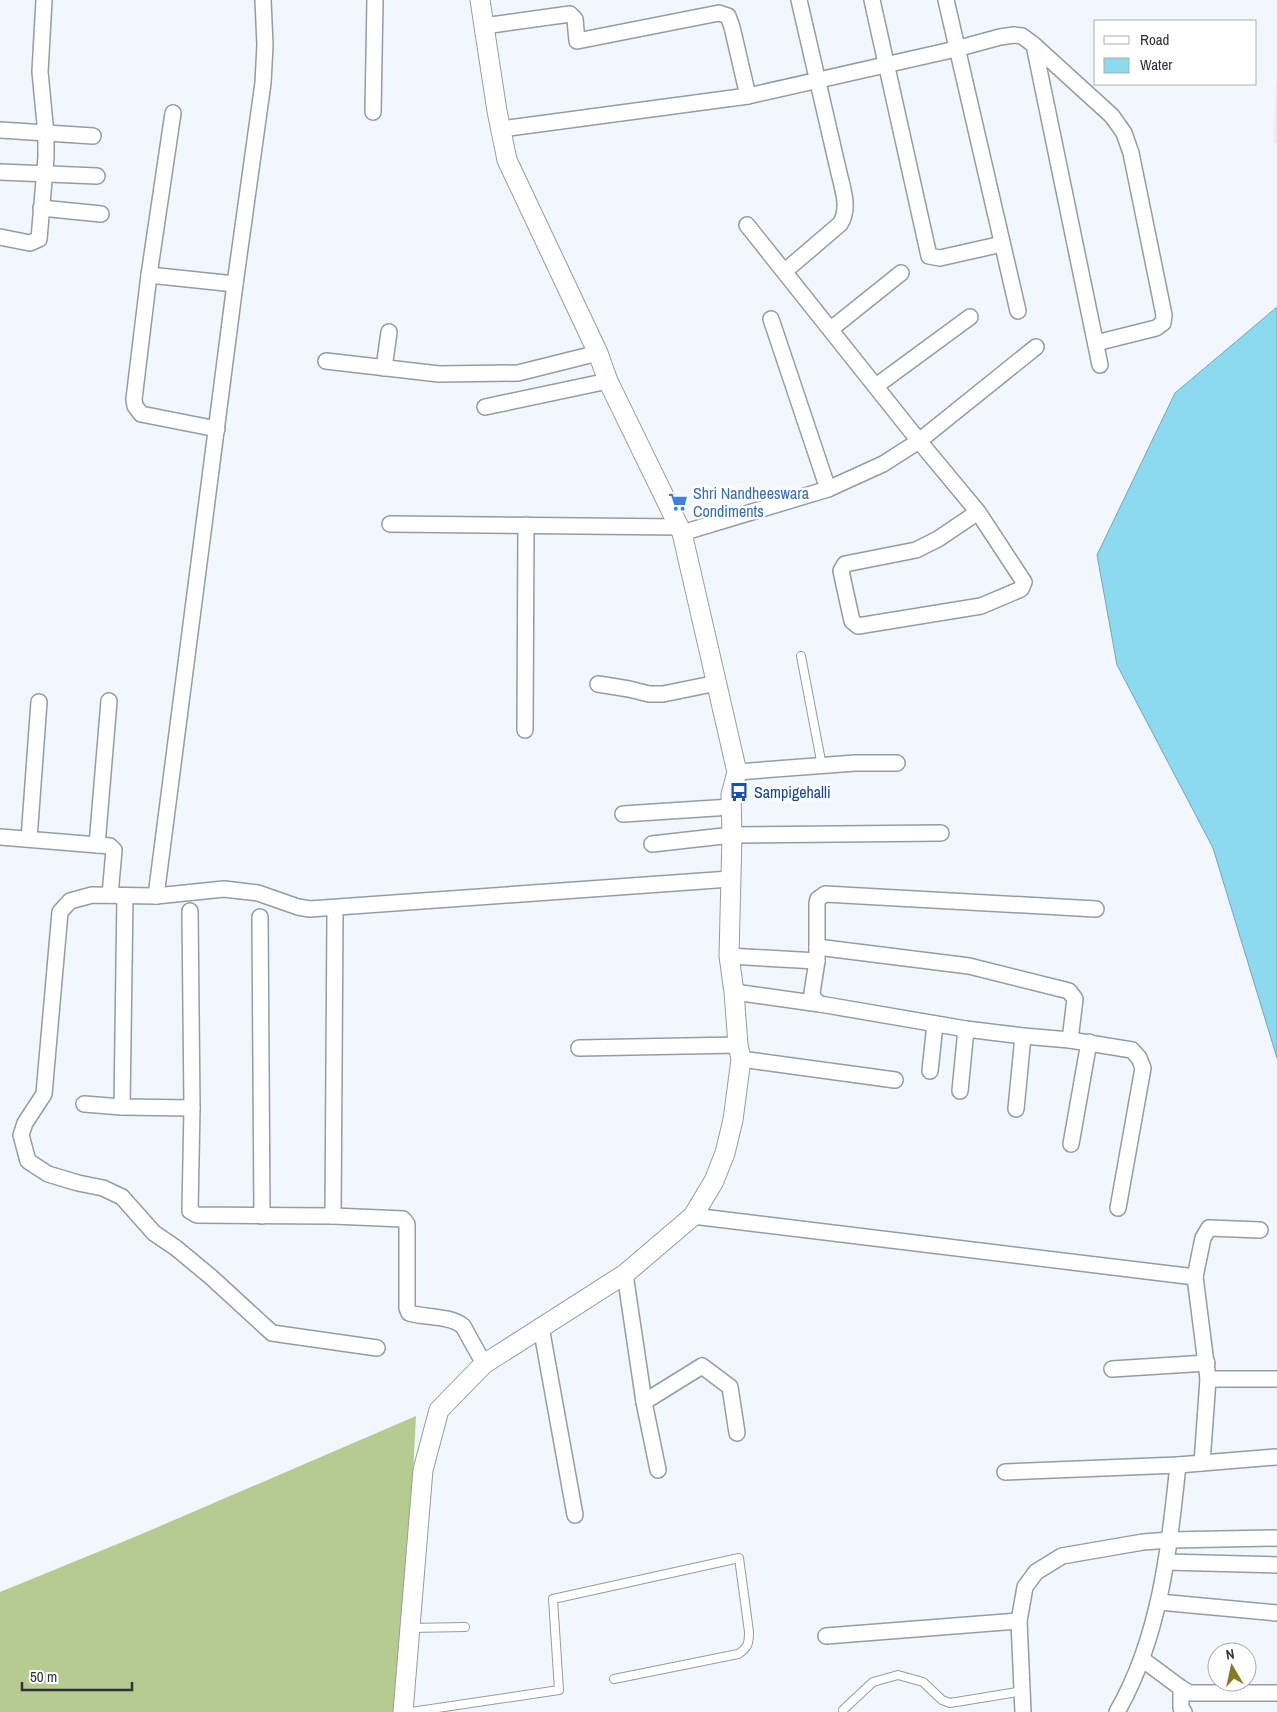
<svg xmlns="http://www.w3.org/2000/svg" width="1277" height="1712" viewBox="0 0 1277 1712" font-family="'Archivo Narrow',sans-serif">
  <style>
    .education { fill: #fae5f5 }
    .forest { fill: #b6cb90 }
    .water { fill: #8bdaef; stroke: #70a8b8 }
    .lines { fill: none; stroke-linecap: round; stroke-linejoin: round }
    .service-casing { stroke: #949ca5; stroke-width: 10 }
    .minor-casing { stroke: #949ca5; stroke-width: 18 }
    .tertiary-casing { stroke: #949ca5; stroke-width: 21 }
    .service { stroke: #fff; stroke-width: 8 }
    .minor { stroke: #fff; stroke-width: 15 }
    .tertiary { stroke: #fff; stroke-width: 19 }
    .labels { text-anchor: middle; dominant-baseline: central; stroke-width: 5; stroke-linejoin: round; paint-order: stroke }
    .shop-label { font-size: 16px; fill: #366cbe; stroke: #fff; text-anchor: start }
    .transit-label { font-size: 16px; fill: #164399; stroke: #fff; text-anchor: start }
  </style>
  <rect width="100%" height="100%" fill="#f2f7fd"/>
  <polygon class="education" points="1277,67 1277,143 1273,144"/>
  <polygon class="forest" points="416,1416 406,1610 393,1712 0,1712 0,1592 137,1536"/>
  <polygon class="water" points="1277,307 1277,1058 1213,848 1117,665 1097,555 1175,393"/>
  <g class="lines">
    <g class="service-casing">
      <g id="service">
        <polyline points="801,656 822,766"/>
        <polyline points="410,1628 465,1627"/>
        <polyline points="843,1710 873,1682 898,1675 923,1682 942,1700 950,1703 1023,1691"/>
        <path d="M411,1712L559,1690L553,1599L739,1558L749,1632C749,1643 748,1648 738,1654L614,1679"/>
      </g>
    </g>
    <g class="minor-casing">
      <g id="minor">
        <polyline points="872,0 929,256 940,258 1002,244"/>
        <polyline points="946,0 1018,311"/>
        <polyline points="484,26 570,14 575,19 577,41 719,13 728,16 732,27 748,96"/>
        <polyline points="1034,45 1100,365"/>
        <polyline points="373,112 375,0"/>
        <polyline points="173,113 149,275 235,284"/>
        <polyline points="501,129 748,96 956,49 1000,37 1014,35 1022,36 1034,45 1112,116 1124,133 1131,153 1164,315 1163,323 1156,328 1096,343"/>
        <polyline points="0,130 93,136"/>
        <polyline points="0,172 97,176"/>
        <polyline points="41,208 101,214"/>
        <polyline points="747,225 919,441 978,512 1024,582 1021,589 981,606 858,626 852,621 841,571 845,564 916,550 938,539 978,512"/>
        <polyline points="0,237 30,243 39,239 46,157 46,134 40,72 44,0"/>
        <path d="M785,271L840,224C850,209 843,190 839,173L799,0"/>
        <polyline points="149,275 134,399 135,406 141,414 217,429"/>
        <polyline points="771,319 828,489"/>
        <polyline points="831,329 901,273"/>
        <polyline points="326,361 439,374 518,373 598,353"/>
        <polyline points="384,368 389,332"/>
        <polyline points="876,386 970,317"/>
        <polyline points="485,407 608,381"/>
        <polyline points="390,524 679,527"/>
        <polyline points="682,533 828,489 883,464 919,441 1036,347"/>
        <polyline points="598,684 629,689 649,694 663,694 717,683"/>
        <polyline points="525,730 526,525"/>
        <polyline points="737,772 855,763 897,763"/>
        <polyline points="623,814 731,807"/>
        <polyline points="0,837 110,846 114,850 110,895"/>
        <polyline points="29,839 39,702"/>
        <polyline points="652,844 732,835 941,833"/>
        <polyline points="97,845 109,701"/>
        <path d="M125,896L122,1107L192,1108L190,1211L197,1215L333,1216L403,1219L407,1224V1308L409,1313C425,1318 449,1315 463,1326L484,1364"/>
        <polyline points="156,896 235,284 263,83 265,45 263,0"/>
        <polyline points="1096,909 825,894 818,899 817,903 817,961 812,993 814,999 820,1004 966,1029 1023,1036 1070,1040 1132,1050 1139,1058 1143,1068 1118,1208"/>
        <polyline points="190,911 192,1108"/>
        <polyline points="260,917 262,1216"/>
        <polyline points="817,947 969,966 1069,991 1075,999 1070,1040"/>
        <polyline points="729,956 817,961"/>
        <polyline points="734,992 820,1004"/>
        <polyline points="579,1048 738,1045"/>
        <polyline points="741,1059 895,1080"/>
        <polyline points="930,1071 935,1024"/>
        <polyline points="960,1091 966,1029"/>
        <polyline points="84,1104 122,1107"/>
        <polyline points="1016,1109 1023,1036"/>
        <polyline points="1071,1144 1089,1042"/>
        <polyline points="333,1216 335,915"/>
        <path d="M693,1216L1195,1277L1208,1379L1202,1463L1178,1465C1169,1550 1160,1637 1117,1712"/>
        <polyline points="625,1274 644,1402 658,1470"/>
        <polyline points="1195,1277 1203,1238 1209,1228 1260,1230"/>
        <polyline points="541,1327 575,1515"/>
        <polyline points="377,1348 272,1333 211,1277 176,1248 154,1233 122,1197 103,1188 78,1183 48,1174 28,1161 21,1135 25,1123 44,1094 60,912 70,901 92,895 156,896 224,889 258,893 298,907 310,909 730,879"/>
        <polyline points="1112,1369 1207,1363"/>
        <polyline points="1208,1379 1277,1379"/>
        <polyline points="644,1402 702,1366 730,1387 737,1433"/>
        <polyline points="1202,1463 1276,1457"/>
        <polyline points="1005,1472 1178,1465"/>
        <polyline points="1166,1562 1277,1565"/>
        <polyline points="1159,1602 1277,1613"/>
        <polyline points="826,1636 1019,1621"/>
        <polyline points="1142,1659 1181,1688 1190,1693 1277,1693"/>
        <polyline points="1181,1688 1181,1708 1184,1712"/>
        <polyline points="1023,1712 1019,1621 1025,1587 1036,1572 1062,1556 1143,1542 1170,1540 1277,1538"/>
      </g>
    </g>
    <g class="tertiary-casing">
      <polyline id="tertiary" points="403,1712 423,1470 439,1410 484,1364 625,1274 693,1216 714,1181 725,1153 733,1120 741,1059 738,1045 734,992 729,956 732,835 731,795 737,772 682,533 608,381 598,353 507,160 497,111 480,0"/>
    </g>
    <use href="#service" class="service"/>
    <use href="#minor" class="minor"/>
    <use href="#tertiary" class="tertiary"/>
  </g>
  <defs>
    <g id="supermarket-bare" transform="scale(1.5)"><path d="M-6-5.5h2.5l.6 2H6L4.5 2H-2.5L-4.4-4H-6ZM-1.5 3.2a1.3 1.3 0 1 0 .1 0ZM3 3.2a1.3 1.3 0 1 0 .1 0Z" fill="#3f7fe0" stroke="#fff" stroke-width="2.5" paint-order="stroke"/></g>
    <g id="bus-bare" transform="scale(1.5)"><path d="M-5-6H5V4H4V6H2V4H-2V6H-4V4H-5ZM-3.5-4V0h7V-4ZM-3.5 1.2v1.5H-2V1.2ZM2 1.2v1.5H3.5V1.2Z" fill="#1a4fb4" stroke="#fff" stroke-width="2.5" paint-order="stroke"/></g>
  </defs>
  <g fill-rule="evenodd">
    <use href="#supermarket-bare" x="678" y="502"/>
    <use href="#bus-bare" x="739" y="792"/>
  </g>
  <g class="labels">
    <g class="shop-label">
      <text x="693" y="493">Shri Nandheeswara<tspan x="693" dy="18">Condiments</tspan></text>
    </g>
    <g class="transit-label">
      <text x="754" y="792">Sampigehalli</text>
    </g>
  </g>
  <rect x="1094" y="20" width="162" height="65" fill="#ffffff" stroke="#acadaf"/>
  <rect x="1104" y="36" width="25" height="8" fill="#ffffff" stroke="#acadaf"/>
  <text x="1140" y="45" font-size="15" fill="#303337">Road</text>
  <rect x="1104" y="58" width="25" height="15" fill="#8bdaef" stroke="#acadaf"/>
  <text x="1140" y="70" font-size="15" fill="#303337">Water</text>
  <g transform="translate(1232 1667) rotate(351)"><circle r="24" fill="#ffffff" stroke="#acadaf"/>
  <path d="M0-4L9 19L0 12L-9 19Z" fill="#847c22"/>
  <text y="-8" font-size="14" font-weight="bold" text-anchor="middle" fill="#303337">N</text>
  </g>
  <path d="M22 1682v8h110v-8" fill="none" stroke="#303337" stroke-width="2.5"/>
  <text x="30" y="1682" font-size="15" fill="#303337" stroke="#ffffff" stroke-width="4" paint-order="stroke">50 m</text>
</svg>
